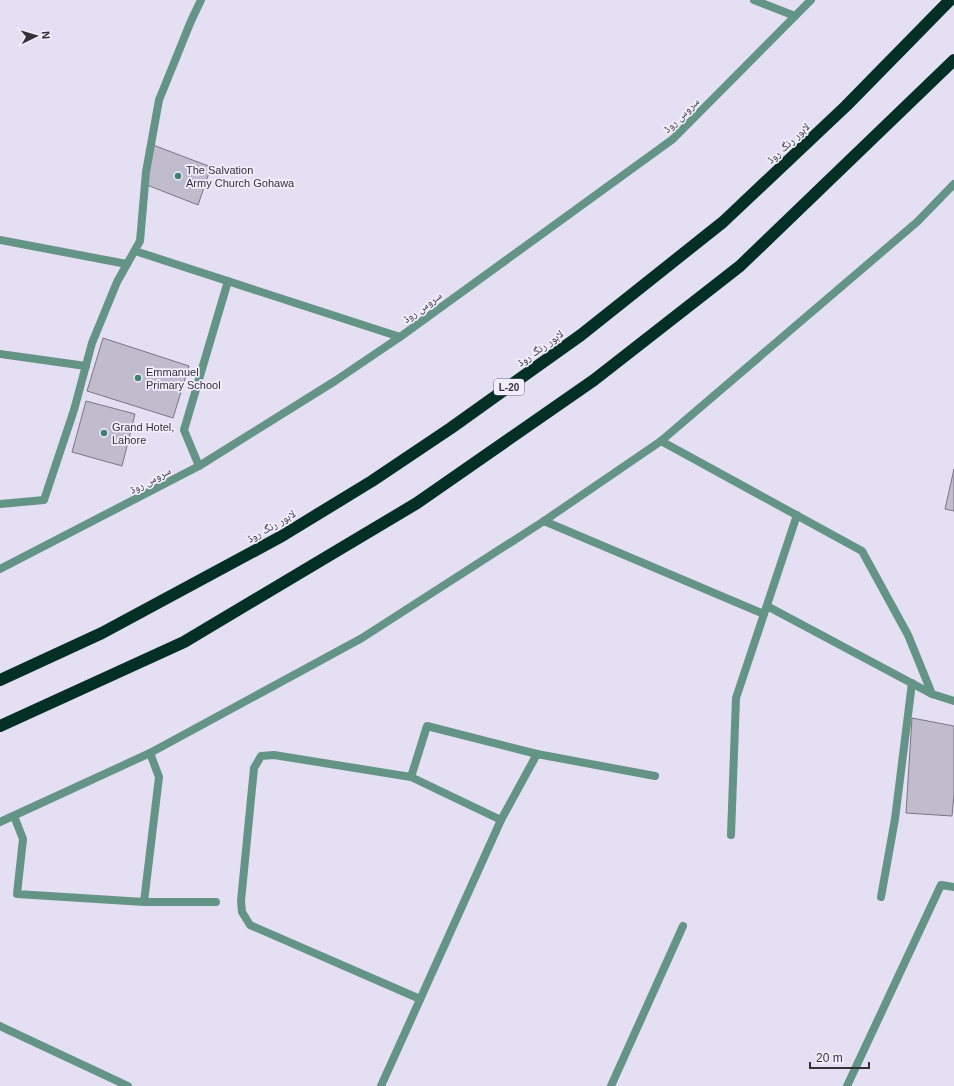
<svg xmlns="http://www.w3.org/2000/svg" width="954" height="1086" viewBox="0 0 954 1086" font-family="Helvetica,'Noto Naskh Arabic',sans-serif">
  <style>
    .building { fill: #c0bbcd; stroke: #7a7586 }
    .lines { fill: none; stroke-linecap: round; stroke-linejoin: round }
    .minor { stroke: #649485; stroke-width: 8 }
    .tertiary { stroke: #649485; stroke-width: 8 }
    .motorway { stroke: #032f25; stroke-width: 12 }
    .poi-dot { fill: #42816f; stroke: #f2edfd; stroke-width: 1.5 }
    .labels { text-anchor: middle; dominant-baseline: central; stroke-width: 3.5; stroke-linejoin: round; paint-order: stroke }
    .shield { fill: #f2edfd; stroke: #6d6a74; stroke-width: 1 }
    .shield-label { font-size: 10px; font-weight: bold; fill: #343239 }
    .street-label { font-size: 11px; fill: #343239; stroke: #f2edfd }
    .poi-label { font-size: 11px; fill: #343239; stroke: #f2edfd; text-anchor: start }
  </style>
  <rect width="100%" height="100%" fill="#e5dff3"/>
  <g class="building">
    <polygon points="153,145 211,167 198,205 147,185"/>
    <polygon points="103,338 189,366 173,418 87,391"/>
    <polygon points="86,401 135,414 122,466 72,452"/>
    <polygon points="954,469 954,511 945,509"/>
    <polygon points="912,718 954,726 954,794 952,816 906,813"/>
  </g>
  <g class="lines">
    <g class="minor">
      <polyline points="754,0 795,16"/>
      <polyline points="0,240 127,264"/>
      <polyline points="135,251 400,337"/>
      <polyline points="0,354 86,366"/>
      <polyline points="661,441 862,551 908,635 932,694 954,701"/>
      <polyline points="199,466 184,430 228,281"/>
      <polyline points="0,504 44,500 74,410 92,343 117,282 140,241 146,172 159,100 191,21 201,0"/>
      <polyline points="544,521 764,614"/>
      <polyline points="767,606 932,694"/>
      <polyline points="150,753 159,777 144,902 216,902"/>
      <polyline points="411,777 427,726 537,754"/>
      <polyline points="14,816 23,839 17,894 144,902"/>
      <polyline points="731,835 736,698 797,515"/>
      <polyline points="881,897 895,819 912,683"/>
      <polyline points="420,999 250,925 242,912 241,901 254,768 261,756 274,755 411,777 501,820"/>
      <polyline points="0,1026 128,1086"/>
      <polyline points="381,1086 501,820 537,754 655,776"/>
      <polyline points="611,1086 683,926"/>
      <polyline points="847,1086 941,885 954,887"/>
    </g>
    <g class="tertiary">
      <polyline points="0,569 199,466 335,381 400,337 673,139 811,0"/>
      <polyline points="0,822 150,753 362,638 544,521 661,441 917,222 954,184"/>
    </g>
    <g class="motorway">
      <polyline points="0,680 102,633 282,536 372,481 451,428 581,335 723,222 846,106 950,0"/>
      <polyline points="0,726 184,642 417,503 594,380 740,266 954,60"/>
    </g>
  </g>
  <g class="poi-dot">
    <circle cx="178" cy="176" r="4"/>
    <circle cx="138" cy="378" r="4"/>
    <circle cx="104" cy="433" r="4"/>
  </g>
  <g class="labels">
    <rect class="shield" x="494" y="379" width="30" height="16" rx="3"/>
    <g class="shield-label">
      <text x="509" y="387">L-20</text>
    </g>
    <g class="street-label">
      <text transform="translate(681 115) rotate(-44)">سروس روڈ</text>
      <text transform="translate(788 143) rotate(-43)">لاہور رنگ روڈ</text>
      <text transform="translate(422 307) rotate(-36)">سروس روڈ</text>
      <text transform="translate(540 348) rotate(-36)">لاہور رنگ روڈ</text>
      <text transform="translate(150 480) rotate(-28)">سروس روڈ</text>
      <text transform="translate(271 526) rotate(-30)">لاہور رنگ روڈ</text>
    </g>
    <g class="poi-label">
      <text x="186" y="170">The Salvation<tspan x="186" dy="13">Army Church Gohawa</tspan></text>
      <text x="146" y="372">Emmanuel<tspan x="146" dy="13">Primary School</tspan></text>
      <text x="112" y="427">Grand Hotel,<tspan x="112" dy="13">Lahore</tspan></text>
    </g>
  </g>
  <g transform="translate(36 36) rotate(85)" stroke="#f2edfd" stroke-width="3" paint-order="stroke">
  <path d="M0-3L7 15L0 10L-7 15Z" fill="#343239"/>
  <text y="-6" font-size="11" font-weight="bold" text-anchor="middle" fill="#343239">N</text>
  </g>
  <path d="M810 1062v6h59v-6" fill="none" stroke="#343239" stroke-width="2"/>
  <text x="816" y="1062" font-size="12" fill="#343239" stroke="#f2edfd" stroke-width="3" paint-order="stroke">20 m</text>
</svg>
